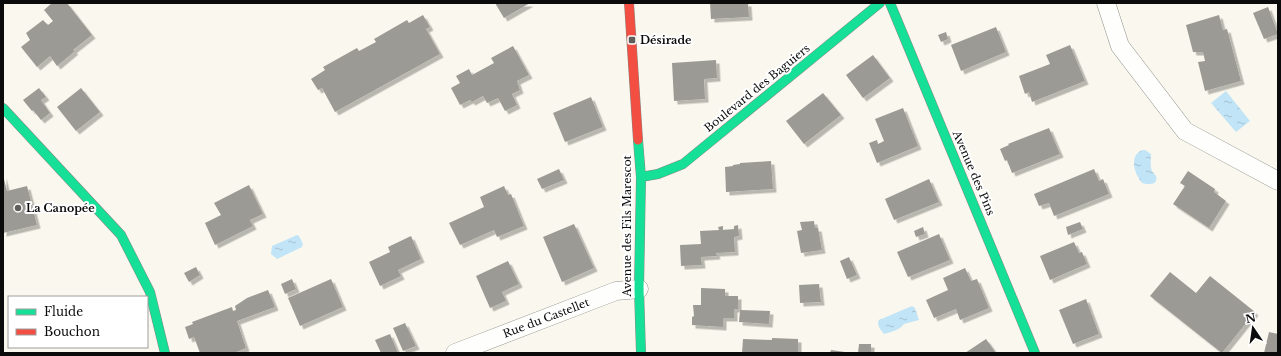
<svg xmlns="http://www.w3.org/2000/svg" width="1281" height="356" viewBox="0 0 1281 356" font-family="'Libre Baskerville',serif">
  <style>
    .water { fill: url(#water-ripples) }
    .building { fill: #9c9a94; filter: url(#shadow) }
    .lines { fill: none; stroke-linecap: round; stroke-linejoin: round }
    .street-casing { stroke: #93928d; stroke-width: 19 }
    .fast-casing { stroke: #898884; stroke-width: 10 }
    .jam-casing { stroke: #898884; stroke-width: 10 }
    .street { stroke: #fefefc; stroke-width: 18 }
    .fast { stroke: #16e098; stroke-width: 9 }
    .jam { stroke: #f24e42; stroke-width: 9 }
    .poi-dot { fill: #5f5e5a; stroke: #fff; stroke-width: 1.5 }
    .labels { text-anchor: middle; dominant-baseline: central; stroke-width: 4; stroke-linejoin: round; paint-order: stroke }
    .poi-label { font-size: 11px; font-weight: bold; fill: #0b0b0b; stroke: #fff; text-anchor: start }
    .street-label { font-size: 11px; fill: #0b0b0b; stroke: #fff }
  </style>
  <defs>
    <pattern id="water-ripples" width="26" height="14" patternUnits="userSpaceOnUse"><rect width="26" height="14" fill="#c2e4f7"/><path d="M2 4q2-2 4 0t4 0M15 11q2-2 4 0t4 0" fill="none" stroke="#a5c2d2"/></pattern>
    <filter id="shadow"><feDropShadow dx="3.5" dy="3.5" stdDeviation="0" flood-color="#0004"/></filter>
  </defs>
  <rect width="100%" height="100%" fill="#faf8ee"/>
  <g class="water">
    <polygon points="1226,91 1250,121 1236,132 1211,103"/>
    <path d="M1142,150H1145L1151,154C1151,160 1150,166 1152,171C1153,173 1155,174 1156,176C1159,185 1148,185 1142,183C1135,174 1128,157 1142,150Z"/>
    <polygon points="297,235 299,236 303,244 302,247 277,259 271,254 272,246"/>
    <path d="M912,306L915,308L919,320L904,324C900,330 891,332 884,334C881,330 876,325 879,320Z"/>
  </g>
  <g class="building">
    <polygon points="52,3 67,3 92,35 73,50 75,51 57,66 50,56 37,67 21,47 30,40 26,33 43,20 48,25 53,21 44,10"/>
    <polygon points="495,3 530,3 504,18"/>
    <polygon points="710,3 748,3 749,17 711,19"/>
    <polygon points="1268,7 1278,34 1264,39 1253,13"/>
    <polygon points="423,15 430,27 426,29 440,54 335,112 322,88 318,90 311,79 325,70 323,67 357,48 359,51 376,42 374,39 407,20 409,23"/>
    <polygon points="1219,15 1223,30 1227,29 1241,81 1205,91 1198,62 1205,61 1203,52 1193,52 1186,25"/>
    <polygon points="996,27 1006,52 961,71 951,45"/>
    <polygon points="946,32 948,39 941,42 938,35"/>
    <polygon points="1070,45 1085,81 1032,102 1029,92 1025,94 1019,76 1050,64 1046,55"/>
    <polygon points="513,46 529,75 517,81 520,90 512,94 517,105 505,111 498,98 487,103 483,96 472,102 470,100 460,105 451,88 460,83 456,76 469,69 472,75 494,63 491,58"/>
    <polygon points="873,55 890,78 863,98 846,75"/>
    <polygon points="716,60 717,78 704,79 705,99 674,101 672,63"/>
    <polygon points="39,88 46,97 41,100 50,113 41,120 33,110 32,111 23,100"/>
    <polygon points="81,88 100,112 76,131 57,107"/>
    <polygon points="823,93 841,115 804,144 786,121"/>
    <polygon points="591,97 603,127 565,142 553,113"/>
    <polygon points="903,108 918,146 877,163 869,143 877,140 878,144 884,141 875,119"/>
    <polygon points="1049,128 1060,154 1012,173 1007,160 1005,161 1000,149 1009,145 1008,144"/>
    <polygon points="771,161 773,189 726,192 725,167 733,166 733,165 740,164 740,163"/>
    <polygon points="559,169 564,180 542,189 537,179"/>
    <polygon points="1094,169 1099,181 1103,179 1109,194 1054,216 1049,203 1039,206 1034,194"/>
    <polygon points="1188,171 1215,189 1214,192 1226,201 1209,228 1173,204 1185,186 1180,183"/>
    <polygon points="3,175 7,191 27,186 37,225 3,233"/>
    <polygon points="929,179 939,202 894,220 885,199"/>
    <polygon points="249,185 263,214 250,220 253,226 215,245 205,223 221,215 214,203"/>
    <polygon points="504,186 508,195 511,194 524,226 497,237 494,230 460,245 449,223 484,207 480,197"/>
    <polygon points="814,221 815,228 818,228 822,250 801,253 797,231 802,230 800,222"/>
    <polygon points="1080,222 1083,229 1068,235 1066,227"/>
    <polygon points="574,224 594,268 562,282 543,237"/>
    <polygon points="738,225 739,236 734,237 735,252 716,253 717,256 701,257 702,265 681,266 680,245 701,244 700,231 719,230 718,227 723,226 723,230 734,229 734,226"/>
    <polygon points="923,227 925,234 916,237 914,231"/>
    <polygon points="939,234 950,260 908,277 897,252"/>
    <polygon points="411,236 421,259 398,270 401,276 380,286 369,262 390,252 388,247"/>
    <polygon points="1074,242 1079,253 1082,252 1087,264 1050,280 1040,256"/>
    <polygon points="849,257 857,275 847,279 840,261"/>
    <polygon points="508,261 519,284 502,292 506,301 490,308 476,276"/>
    <polygon points="196,267 200,275 189,282 184,273"/>
    <polygon points="965,268 971,281 977,279 989,308 960,320 956,309 934,318 926,300 948,290 943,278"/>
    <polygon points="1170,272 1196,293 1210,276 1255,312 1222,353 1150,296"/>
    <polygon points="292,279 296,289 285,294 281,284"/>
    <polygon points="331,279 343,307 300,326 288,298"/>
    <polygon points="819,284 821,302 800,303 799,285"/>
    <polygon points="701,288 725,289 725,296 738,296 738,309 734,309 734,318 723,318 723,327 692,325 692,317 694,316 693,305 701,305"/>
    <polygon points="268,290 275,307 237,321 246,348 234,353 200,353 194,337 189,339 185,327 193,324 192,322 232,307 233,311 236,310 235,306 247,298"/>
    <polygon points="1086,299 1099,334 1073,344 1059,310"/>
    <polygon points="740,310 770,311 769,324 739,322"/>
    <polygon points="405,323 416,346 403,351 393,328"/>
    <polygon points="1269,332 1278,334 1278,353 1264,353"/>
    <polygon points="390,334 398,353 381,353 375,340"/>
    <polygon points="772,338 798,339 798,353 742,353 743,339 772,340"/>
    <polygon points="986,339 996,353 965,353"/>
    <polygon points="859,344 871,344 871,353 858,353"/>
    <polygon points="831,350 845,352 845,353 830,353"/>
  </g>
  <g class="lines">
    <g class="street-casing">
      <g id="street">
        <polyline points="1106,3 1120,46 1185,131 1278,181"/>
        <polyline points="455,353 616,291 639,289"/>
      </g>
    </g>
    <g class="fast-casing">
      <g id="fast">
        <polyline points="890,3 1035,353"/>
        <polyline points="3,108 121,235 150,292 165,353"/>
        <polyline points="638,140 641,177 639,289 641,353"/>
        <polyline points="641,177 658,174 683,164 880,3"/>
      </g>
    </g>
    <g class="jam-casing">
      <polyline id="jam" points="629,3 638,140"/>
    </g>
    <use href="#street" class="street"/>
    <use href="#fast" class="fast"/>
    <use href="#jam" class="jam"/>
  </g>
  <g class="poi-dot">
    <rect x="628" y="36" width="8" height="8" rx="2"/>
    <circle cx="18" cy="208" r="4"/>
  </g>
  <g class="labels">
    <g class="poi-label">
      <text x="640" y="40">Désirade</text>
      <text x="26" y="208">La Canopée</text>
    </g>
    <g class="street-label">
      <text transform="translate(757 88) rotate(-39)">Boulevard des Baguiers</text>
      <text transform="translate(974 173) rotate(67)">Avenue des Pins</text>
      <text transform="translate(627 226) rotate(-90)">Avenue des Fils Marescot</text>
      <text transform="translate(546 318) rotate(-21)">Rue du Castellet</text>
    </g>
  </g>
  <rect width="1281" height="356" fill="none" stroke="#0b0b0b" stroke-width="8"/>
  <rect x="8" y="296" width="140" height="52" fill="#ffffff" stroke="#9d9d9d"/>
  <rect x="16" y="309" width="20" height="6" fill="#16e098" stroke="#9d9d9d"/>
  <text x="44" y="316" font-size="12" fill="#0b0b0b">Fluide</text>
  <rect x="16" y="329" width="20" height="6" fill="#f24e42" stroke="#9d9d9d"/>
  <text x="44" y="336" font-size="12" fill="#0b0b0b">Bouchon</text>
  <g transform="translate(1253 328) rotate(347)" stroke="#ffffff" stroke-width="3" paint-order="stroke">
  <path d="M0-3L7 15L0 10L-7 15Z" fill="#0b0b0b"/>
  <text y="-6" font-size="11" font-weight="bold" text-anchor="middle" fill="#0b0b0b">N</text>
  </g>
</svg>
